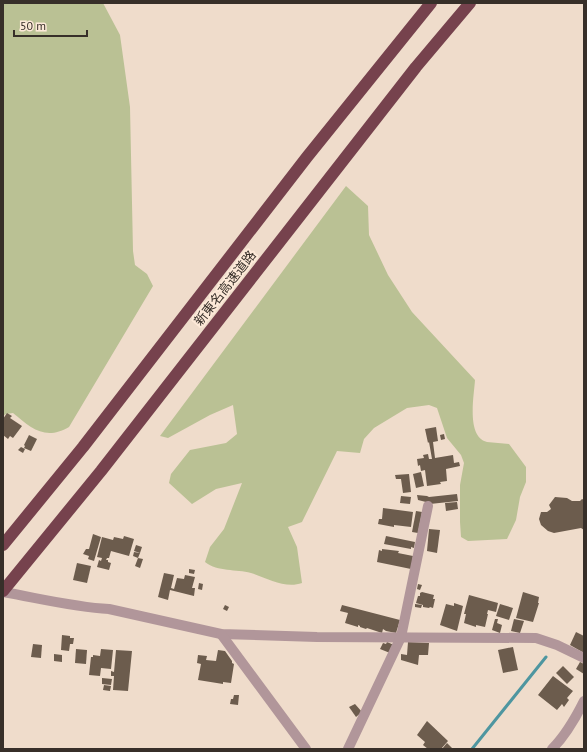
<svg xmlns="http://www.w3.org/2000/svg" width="587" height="752" viewBox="0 0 587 752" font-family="'PT Sans','Noto Sans JP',sans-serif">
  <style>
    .green { fill: #bac194 }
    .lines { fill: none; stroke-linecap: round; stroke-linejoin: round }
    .stream { stroke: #4e96a0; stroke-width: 3 }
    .building { fill: #6c5c4d }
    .minor { stroke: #b1969a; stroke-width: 10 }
    .motorway { stroke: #76424d; stroke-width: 12 }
    .labels { text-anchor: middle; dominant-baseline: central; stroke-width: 4; stroke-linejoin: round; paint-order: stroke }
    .street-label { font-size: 13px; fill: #372f29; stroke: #fde9d8 }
  </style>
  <rect width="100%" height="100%" fill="#efdccb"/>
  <g class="green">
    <path d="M3,3H103L120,35L130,107L133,251L135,265L147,274L153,286L69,427C45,441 31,428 13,413L6,414L3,416Z"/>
    <path d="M346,186L368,206L369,235L388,275L412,312L475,380C474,396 466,437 487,442C494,443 502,443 509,444L526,467V482L520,497L516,520L507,539L468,541L461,537L460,522V485L464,463L461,455L447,438L437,408L429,405L407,408L374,428L364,439L360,453L337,451L302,522L288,527L297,547L302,583C285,589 267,578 251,573C236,569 218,572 205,562L210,547L224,529L242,483L216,489L192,504L169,483L171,474L190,450L226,443L237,434L233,405L210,415L168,438L160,436Z"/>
  </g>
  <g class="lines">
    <polyline class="stream" points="472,749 546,657"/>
  </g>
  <g class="building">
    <polygon points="7,413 12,416 10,418 22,426 13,438 10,436 8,439 3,435 3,419"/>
    <polygon points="436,427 438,441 433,442 435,458 453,455 454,463 459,462 460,466 446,469 447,481 440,482 441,484 427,486 425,470 421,471 420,465 418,466 417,459 424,458 423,455 428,454 429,459 432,459 429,442 428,443 425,429"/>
    <polygon points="444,434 445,439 441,440 440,435"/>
    <polygon points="29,435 37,439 31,451 24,448 25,446 24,445"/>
    <polygon points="21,447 25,449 23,453 18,450"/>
    <polygon points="421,472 424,486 416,488 413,474"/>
    <polygon points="409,474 411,492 403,493 401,479 396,479 395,475"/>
    <polygon points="457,494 458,501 430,504 430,503 418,500 417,495 427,496 429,497"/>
    <polygon points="401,496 411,497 410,504 400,503"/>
    <polygon points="555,497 567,498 572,501 580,501 582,499 584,500 584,530 581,528 554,533 548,531 541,525 539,519 541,512 547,512 551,509 549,505"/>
    <polygon points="457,502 458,509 446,511 445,503"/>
    <polygon points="383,508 413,512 411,527 394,525 394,527 378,524 379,519 382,519"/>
    <polygon points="416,511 422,512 418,533 412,532"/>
    <polygon points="429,529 440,530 437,553 427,551"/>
    <polygon points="93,534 101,537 94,561 88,559 89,556 83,554 86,549 89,549"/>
    <polygon points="124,536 134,539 129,556 111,551 109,558 107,558 106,560 108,560 108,562 111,563 109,570 97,567 99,560 101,561 102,558 97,557 102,537 113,540 114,537 123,539"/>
    <polygon points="386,536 415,542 414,548 411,547 411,549 384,544"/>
    <polygon points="136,545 142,547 140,553 134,551"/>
    <polygon points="382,549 399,551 398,553 413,556 411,569 377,562 379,550 382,551"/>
    <polygon points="134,552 140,553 138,558 133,556"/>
    <polygon points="138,558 143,559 140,568 135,566"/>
    <polygon points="77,563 91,566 87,583 73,580"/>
    <polygon points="189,569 195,570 194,574 189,573"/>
    <polygon points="164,573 174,575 171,588 174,589 177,578 184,579 185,575 195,577 192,588 195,588 194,596 170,590 168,600 158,597"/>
    <polygon points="199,583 203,584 202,590 198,589"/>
    <polygon points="418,584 422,585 420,590 417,589"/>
    <polygon points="422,592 434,595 433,599 435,599 433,608 430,607 429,608 423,607 423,605 416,603 418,596 420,596 420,593"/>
    <polygon points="523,592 539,597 538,603 539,603 533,622 516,618"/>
    <polygon points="469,595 498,603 496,612 488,610 487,614 488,614 485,627 476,625 476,627 464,623 466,614 464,614"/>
    <polygon points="454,603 463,606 457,631 440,625 446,604 454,606"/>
    <polygon points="415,604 422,605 421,608 415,607"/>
    <polygon points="500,604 513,608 509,620 496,616"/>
    <polygon points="225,605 229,607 227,611 223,609"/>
    <polygon points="342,605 400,620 396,633 386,631 383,629 382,633 367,628 366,629 360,627 360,626 358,625 358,627 345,623 348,613 340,611"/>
    <polygon points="495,619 498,619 497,623 502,625 500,633 492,630"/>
    <polygon points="514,619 524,621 520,633 511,631"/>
    <polygon points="576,632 584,636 584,653 570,645"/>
    <polygon points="62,635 70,636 70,638 74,638 73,644 70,644 69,651 61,650"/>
    <polygon points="387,642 394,645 390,653 380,649 383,643 386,644"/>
    <polygon points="408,642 429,643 428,655 419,655 418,665 401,660 401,654 407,655"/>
    <polygon points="33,644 42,645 41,658 31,657"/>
    <polygon points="513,647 518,670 503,673 498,650"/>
    <polygon points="76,649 87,650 86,664 75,663"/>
    <polygon points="101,649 113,650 111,669 101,668 100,676 89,675 91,657 93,657 93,655 100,656"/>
    <polygon points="116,650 132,651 128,691 113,690 114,676 111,676 111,671 114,672"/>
    <polygon points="218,650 225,651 232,661 232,663 234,664 231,683 223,682 223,684 198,680 201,664 197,663 198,655 207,656 206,660 216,661"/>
    <polygon points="54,654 62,655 62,662 54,661"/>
    <polygon points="580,662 584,664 584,674 576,669"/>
    <polygon points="563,666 574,677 567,684 556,673"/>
    <polygon points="553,676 573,691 567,698 569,700 564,707 562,704 557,710 538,695"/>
    <polygon points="102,678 112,679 111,685 102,684"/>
    <polygon points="104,685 111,686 110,691 103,690"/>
    <polygon points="234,695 239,695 238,705 230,704 231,699 233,699"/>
    <polygon points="355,704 362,712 356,717 349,707"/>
    <polygon points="427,721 448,741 441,749 428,749 423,745 425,742 417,735"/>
    <polygon points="447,743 453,749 442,749"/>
  </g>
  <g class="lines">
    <g class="minor">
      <path d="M3,592C38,598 73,607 109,609L221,634L317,637L536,638L557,645L584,658"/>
      <polyline points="221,634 306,749"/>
      <polyline points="348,749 401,637 428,506"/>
      <path d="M552,749C566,735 575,719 584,701"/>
    </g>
    <g class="motorway">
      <polyline points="3,545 83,447 307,157 431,3"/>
      <polyline points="3,591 101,471 416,67 470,3"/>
    </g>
  </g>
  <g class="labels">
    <g class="street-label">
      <text transform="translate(225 288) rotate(-52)">新東名高速道路</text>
    </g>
  </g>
  <rect width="587" height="752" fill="none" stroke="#372f29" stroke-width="8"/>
  <path d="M14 30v6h73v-6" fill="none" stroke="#372f29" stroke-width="2"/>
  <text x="20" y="30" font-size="12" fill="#372f29" stroke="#fde9d8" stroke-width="3" paint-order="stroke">50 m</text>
</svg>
